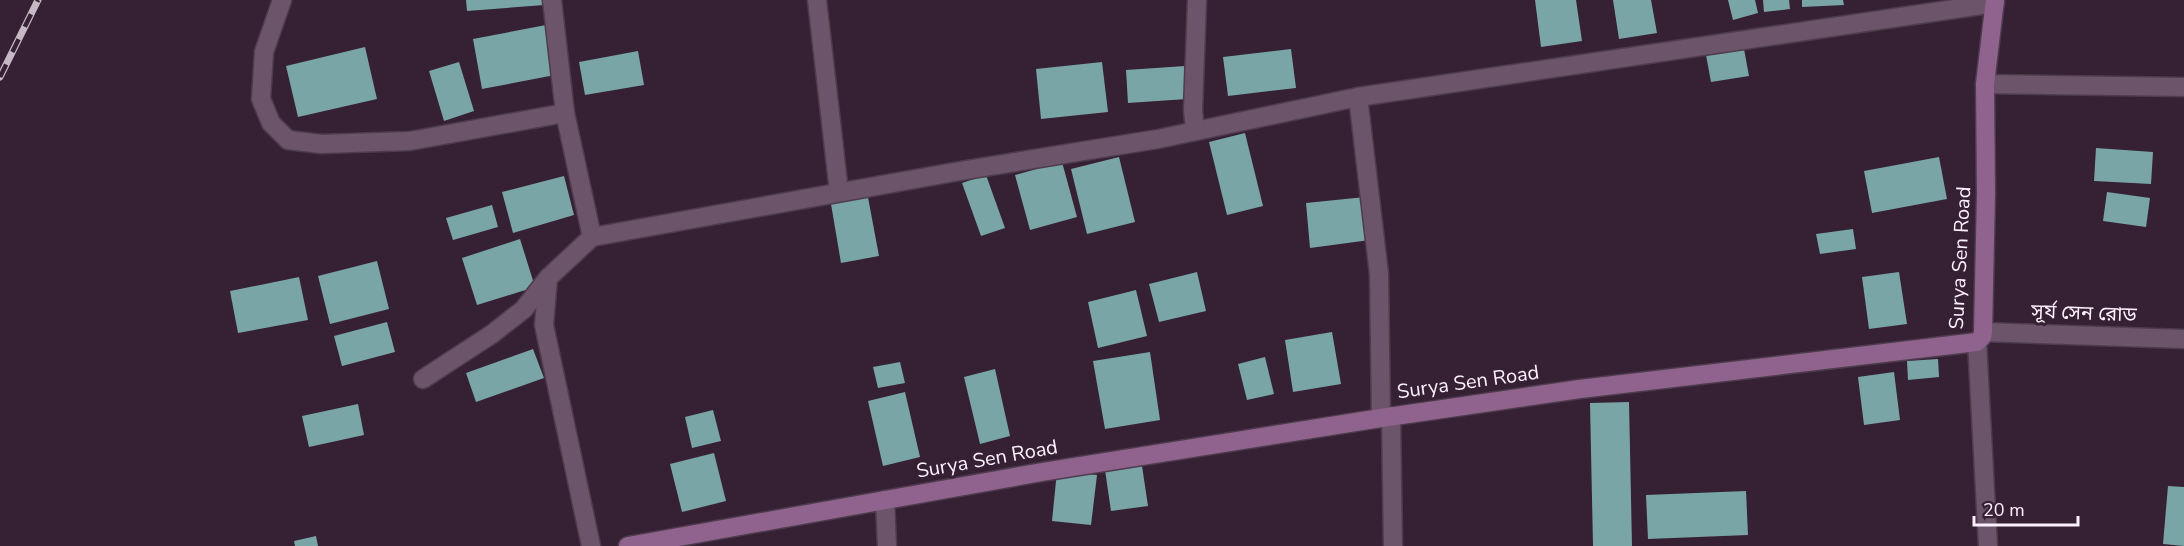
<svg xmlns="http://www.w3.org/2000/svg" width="2184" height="546" viewBox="0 0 2184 546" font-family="'Nunito Sans','Noto Sans Bengali',sans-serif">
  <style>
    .building { fill: #79a5a6 }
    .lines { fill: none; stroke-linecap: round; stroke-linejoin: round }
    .street-casing { stroke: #4e3c4d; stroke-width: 21 }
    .secondary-casing { stroke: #4e3c4d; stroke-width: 21 }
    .street { stroke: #6c546b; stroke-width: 18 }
    .secondary { stroke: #8f638d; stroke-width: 18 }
    .rail-casing { stroke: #c7b8c6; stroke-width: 7 }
    .rail { stroke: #352034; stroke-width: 4.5; stroke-dasharray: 14; stroke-linecap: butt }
    .labels { text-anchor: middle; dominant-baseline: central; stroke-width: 6; stroke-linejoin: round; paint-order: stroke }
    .street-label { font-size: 20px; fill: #fef0fd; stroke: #352034 }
  </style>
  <rect width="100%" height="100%" fill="#352034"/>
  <g class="building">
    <polygon points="466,0 543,0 544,5 467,11"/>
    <polygon points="1535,0 1576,0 1582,41 1541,47"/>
    <polygon points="1613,0 1651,0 1657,33 1619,39"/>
    <polygon points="1728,0 1755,0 1758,13 1733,20"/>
    <polygon points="1763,0 1789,0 1790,9 1764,12"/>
    <polygon points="1802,0 1843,0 1844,5 1802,7"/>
    <polygon points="546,25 555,75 482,89 473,39"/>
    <polygon points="365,47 377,99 298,117 286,66"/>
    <polygon points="1291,49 1296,88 1228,96 1223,57"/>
    <polygon points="1744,49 1749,76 1711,82 1706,55"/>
    <polygon points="638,51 644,85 585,95 579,62"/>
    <polygon points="459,62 474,111 444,121 429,71"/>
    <polygon points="1102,62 1108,112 1041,119 1036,69"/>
    <polygon points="1185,66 1187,99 1128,103 1126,70"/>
    <polygon points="1245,133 1263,206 1227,215 1209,142"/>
    <polygon points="2096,148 2153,152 2151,184 2094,181"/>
    <polygon points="1119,157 1135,222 1087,234 1071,169"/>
    <polygon points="1939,157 1947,199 1872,213 1864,171"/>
    <polygon points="1062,162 1077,217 1030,230 1015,175"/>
    <polygon points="986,175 1005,228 981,236 962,183"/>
    <polygon points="564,176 574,215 513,233 502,192"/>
    <polygon points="867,192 879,256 841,263 830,198"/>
    <polygon points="2107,192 2150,198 2146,227 2103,221"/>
    <polygon points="1365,197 1370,240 1310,248 1306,203"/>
    <polygon points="492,205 498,227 453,240 446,218"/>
    <polygon points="1853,229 1856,249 1820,254 1816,234"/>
    <polygon points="520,239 535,287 477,305 462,258"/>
    <polygon points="377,261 389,309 330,324 318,276"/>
    <polygon points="1197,272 1206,311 1159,322 1149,284"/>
    <polygon points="1899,272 1907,324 1869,329 1862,277"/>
    <polygon points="299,277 308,320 238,333 230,291"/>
    <polygon points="1136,290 1147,336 1098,348 1088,302"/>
    <polygon points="387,322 395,352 342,366 334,336"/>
    <polygon points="1332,332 1341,384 1293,392 1285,340"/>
    <polygon points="533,349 544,378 476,402 466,373"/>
    <polygon points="1150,352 1160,420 1105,429 1093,361"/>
    <polygon points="1265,357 1274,394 1247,400 1238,364"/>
    <polygon points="1938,359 1939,377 1908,380 1907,361"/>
    <polygon points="900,362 905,383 878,388 873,367"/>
    <polygon points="995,369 1010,436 980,444 964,377"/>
    <polygon points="1894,372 1900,420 1864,425 1858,377"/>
    <polygon points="905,392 920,457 883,466 868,401"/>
    <polygon points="1629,402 1632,546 1593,546 1590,403"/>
    <polygon points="358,404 364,435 309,447 302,416"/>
    <polygon points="713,410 721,441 692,448 685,417"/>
    <polygon points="714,453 726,501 682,512 670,464"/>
    <polygon points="1142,466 1148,506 1111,511 1105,470"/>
    <polygon points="1057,471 1097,475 1091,525 1052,521"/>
    <polygon points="2168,486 2184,487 2184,546 2163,544"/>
    <polygon points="1746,491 1748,535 1648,539 1646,495"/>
    <polygon points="316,536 318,546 295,546 294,541"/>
  </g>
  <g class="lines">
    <g class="street-casing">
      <g id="street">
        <polyline points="282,0 264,52 261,99 271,123 288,140 321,144 410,141 565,113"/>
        <polyline points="552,0 565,113 592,237 960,171 1158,139 1358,97"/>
        <polyline points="817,0 839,192"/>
        <polyline points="1985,84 2184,87"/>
        <polyline points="1195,131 1193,110 1197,0"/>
        <polyline points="1983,332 2184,339"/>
        <polyline points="1977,342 1988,546"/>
        <polyline points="423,379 492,334 524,309 548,278"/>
        <polyline points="1391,416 1393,546"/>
        <polyline points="1381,418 1379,274 1358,97 1995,3"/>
        <polyline points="885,500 887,546"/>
        <polyline points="591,546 544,325 548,278 592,237"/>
      </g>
    </g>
    <g class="secondary-casing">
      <polyline id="secondary" points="628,546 1042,472 1381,418 1580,389 1977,342 1982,337 1983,332 1986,193 1985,84 1995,0"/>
    </g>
    <use href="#street" class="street"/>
    <use href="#secondary" class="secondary"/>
    <g class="rail-casing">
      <polyline id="rail" points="0,77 38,0"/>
    </g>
    <use href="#rail" class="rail"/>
  </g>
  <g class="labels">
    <g class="street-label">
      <text transform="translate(1960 258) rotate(-87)">Surya Sen Road</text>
      <text transform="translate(2084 313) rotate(2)">সূর্য সেন রোড</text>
      <text transform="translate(1468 382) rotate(-8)">Surya Sen Road</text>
      <text transform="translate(987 459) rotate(-10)">Surya Sen Road</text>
    </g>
  </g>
  <path d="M1974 516v9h104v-9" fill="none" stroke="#fef0fd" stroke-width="3"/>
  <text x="1983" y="516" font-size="18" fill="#fef0fd" stroke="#352034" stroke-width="4.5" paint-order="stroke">20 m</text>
</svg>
